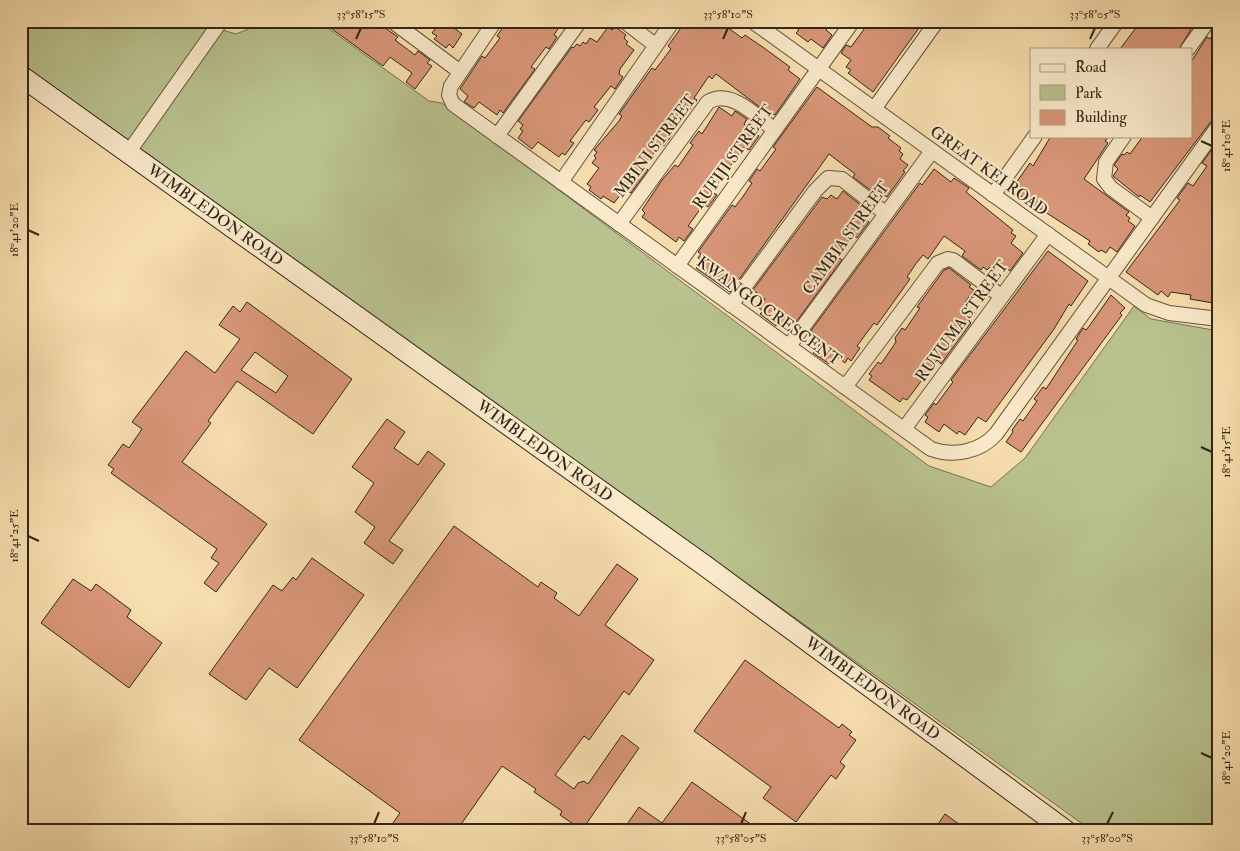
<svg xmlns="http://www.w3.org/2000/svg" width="1240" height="851" viewBox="0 0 1240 851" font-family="'IM FELL Double Pica',serif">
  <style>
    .green { fill: #b9c28e; stroke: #767453 }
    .building { fill: #d99779; stroke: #322618; fill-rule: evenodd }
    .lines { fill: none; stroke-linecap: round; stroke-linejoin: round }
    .minor-casing { stroke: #64543e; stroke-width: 16 }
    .secondary-casing { stroke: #322618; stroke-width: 22 }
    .minor { stroke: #faeacb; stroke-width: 14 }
    .secondary { stroke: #faeacb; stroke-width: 20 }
    .ticks { fill: none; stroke: #322618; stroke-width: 2 }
    .labels { text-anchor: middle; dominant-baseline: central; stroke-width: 4; stroke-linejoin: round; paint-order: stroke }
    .street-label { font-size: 16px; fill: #322618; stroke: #faeacb }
    .neatline { fill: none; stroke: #322618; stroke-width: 2 }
    .ticks-label { font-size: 12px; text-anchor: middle; fill: #322618 }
  </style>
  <rect width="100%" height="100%" fill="#f8dfaf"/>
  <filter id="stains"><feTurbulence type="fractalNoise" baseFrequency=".004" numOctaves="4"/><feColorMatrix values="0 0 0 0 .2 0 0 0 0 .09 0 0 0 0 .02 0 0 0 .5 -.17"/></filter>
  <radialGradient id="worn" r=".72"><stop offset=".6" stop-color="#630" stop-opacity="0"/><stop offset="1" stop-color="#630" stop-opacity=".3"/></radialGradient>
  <polygon class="green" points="21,21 203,21 202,24 236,34 268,21 318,21 429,101 442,103 929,466 991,487 1025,458 1134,306 1151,319 1219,331 1219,830 1091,830 21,63"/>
  <g class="building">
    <polygon points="321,21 375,21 398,37 395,40 415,55 418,51 430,60 427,63 432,66 415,89 406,82 412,73 390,57 383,66"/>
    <polygon points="441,21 445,21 462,34 453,48 449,44 446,48 434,39 437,36 432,33"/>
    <polygon points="507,21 563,21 554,35 557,37 549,49 546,47 531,67 535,69 503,113 500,110 497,115 479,102 474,108 464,102 468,96 460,89 482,56 485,58 500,38 497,36"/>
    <polygon points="686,21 719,21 742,38 745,35 764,48 790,67 788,70 800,79 775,115 761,108 716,74 712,79 709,76 694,98 697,100 688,112 685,110 669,132 672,135 664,146 661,144 646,163 644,167 648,170 631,193 625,189 614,203 603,196 601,199 589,190 591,187 587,184 599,168 592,163 596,158 594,156 597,152 594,150 619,121 622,116 619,114 652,68 655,70 671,49 668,46"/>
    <polygon points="787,21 833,21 826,30 832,35 823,48 811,39 808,42 796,33 799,30"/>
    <polygon points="870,21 924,21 873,92 848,73 851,70 846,67 851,60 841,53 846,45 851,47"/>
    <polygon points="1141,21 1187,21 1193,26 1179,49 1120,49"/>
    <polygon points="1219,25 1219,116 1212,120 1150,202 1140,195 1139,197 1113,176 1118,169 1114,165 1122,154 1124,155 1127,152 1130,154 1143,136 1191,136 1191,62 1207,37 1210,39"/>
    <polygon points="614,26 626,35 624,38 628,42 626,44 634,50 620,69 619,74 623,77 615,89 611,86 594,107 598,110 589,122 586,120 570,141 574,143 565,155 562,153 559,157 538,142 532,149 518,138 523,131 520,129 523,125 518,121 572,47 573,48 577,44 580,46 583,42 586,44 590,38 597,42 608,27 612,30"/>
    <polygon points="817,87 872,127 878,127 890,136 888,138 901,148 899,151 903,154 900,159 908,165 903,171 905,172 887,197 876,189 873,192 853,177 855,174 829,154 730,292 696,268 702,261 698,258 701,254 698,252 732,205 735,207 744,195 752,183 749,181 757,169 760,171 776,149 773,147"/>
    <polygon points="719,107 732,116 735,111 747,119 744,124 759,136 749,150 744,147 712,192 717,195 708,207 704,204 688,226 693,229 684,241 679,237 676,242 642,217 645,213 642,210 662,180 675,165 678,167 693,145 690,143 699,131 702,134"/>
    <polygon points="1051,136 1109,136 1105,141 1108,143 1084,179 1129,212 1126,215 1130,218 1128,221 1135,226 1117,252 1110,247 1106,253 1101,250 1099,252 1088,244 1090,241 1011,190 1030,163 1033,166"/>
    <polygon points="1219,140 1219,304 1190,299 1191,295 1171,292 1168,297 1161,291 1158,295 1126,272 1180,200 1177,198 1188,183 1193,186 1207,166 1202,163"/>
    <polygon points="934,169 951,182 954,178 969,188 966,192 1013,230 1011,233 1016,236 1011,243 1023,253 1010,271 999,263 994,270 990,267 987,270 983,267 981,270 962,256 965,251 944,236 928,259 923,255 915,265 907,277 910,279 877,325 874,323 857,346 860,348 851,361 848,358 845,363 835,355 829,364 813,353 820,344 812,339 815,334 810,332 920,183 922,185"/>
    <polygon points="843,191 863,207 858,214 869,222 857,238 853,235 837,256 842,260 796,322 791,319 785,327 779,322 776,326 760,314 763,311 759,308 765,299 753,290 822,197 827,199 831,195 837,199"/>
    <polygon points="1048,251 1088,281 1071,306 1069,304 1054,329 986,422 978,417 965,435 959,431 957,434 944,424 939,432 925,422 928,417 925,415 934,403 936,405 953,382 951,380"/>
    <polygon points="949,268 971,285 969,287 974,290 963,305 975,313 969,321 971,323 941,364 937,360 907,400 903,398 900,402 869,380 872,376 869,374 878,362 881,364 896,342 895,338 902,328 905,330 920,308 917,307 944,270"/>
    <polygon points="1111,295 1125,308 1120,313 1122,315 1021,452 1006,442 1013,432 1012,430 1020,419 1023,421 1037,401 1034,399 1043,387 1046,389 1078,340 1076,339 1083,328 1086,330 1090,325"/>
    <path d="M247,302L352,379L313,434L237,381L208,421L211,423L182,462L267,524L216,592L204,583L219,563L211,558L217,549L111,473L114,469L108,465L123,444L129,448L142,429L132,422L186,351L215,373L240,339L219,325L233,306L240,312ZM255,352L288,376L276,393L241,370Z"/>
    <polygon points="387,419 405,432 394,448 418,465 428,451 445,464 389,541 403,550 393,564 364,543 375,527 355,512 374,483 352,467"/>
    <polygon points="454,526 538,587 541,582 557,593 554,598 579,616 617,564 638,579 605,625 654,660 629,695 624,691 589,740 584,736 555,775 574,789 578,783 584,781 588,784 622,735 639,748 582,830 560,815 562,811 534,792 536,789 502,766 457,830 388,830 400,813 299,740"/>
    <polygon points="312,558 364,595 297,688 269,668 246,700 209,674 273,585 282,591 293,577 296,580"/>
    <polygon points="73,579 91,591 96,584 131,610 127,617 162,643 129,688 41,623"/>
    <polygon points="745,660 839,728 842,724 852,732 849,735 856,740 840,762 845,766 836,779 831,775 796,822 763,798 771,787 694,731"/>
    <polygon points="692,782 759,830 623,830 639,807 662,823"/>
    <polygon points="945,814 967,830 934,830"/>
  </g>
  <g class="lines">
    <g class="minor-casing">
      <g id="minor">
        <polyline points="392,21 459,71"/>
        <path d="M495,21L451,86L449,95L453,104L931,449C953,457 980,452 996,434L1219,125"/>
        <polyline points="624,21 655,45"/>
        <polyline points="752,21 1146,305 1169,313 1219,319"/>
        <polyline points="1097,49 1117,21"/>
        <polyline points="1188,49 1208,21"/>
        <polyline points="874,109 937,21"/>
        <polyline points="497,136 580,21"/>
        <polyline points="1124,136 1106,162 1104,179 1111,188 1152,218"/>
        <polyline points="128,153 221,21"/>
        <polyline points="561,182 673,21"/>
        <polyline points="993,195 1035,136"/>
        <path d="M619,224L708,102C731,88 757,117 775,130"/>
        <polyline points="677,266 853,21"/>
        <polyline points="731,305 815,191 828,178 842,179 885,213"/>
        <polyline points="789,346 932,151"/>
        <polyline points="845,387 938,263 948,259 953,260 1001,296"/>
        <polyline points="904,429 1048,234"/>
      </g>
    </g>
    <g class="secondary-casing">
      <g id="secondary">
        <path id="s1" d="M21,76L704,565L1065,830"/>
      </g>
    </g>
    <use href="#minor" class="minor"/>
    <use href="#secondary" class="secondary"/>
  </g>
  <path class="ticks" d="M356,39L361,28M723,39L728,28M1090,39L1095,28M1201,141L1212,146M28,230L39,235M1201,447L1212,452M28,536L39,541M1201,753L1212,758M374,824L379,812M741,824L746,812M1107,824L1113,812"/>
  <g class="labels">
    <g class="street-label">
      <text transform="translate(655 146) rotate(-53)">MBINI STREET</text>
      <text transform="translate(733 157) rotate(-54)">RUFIJI STREET</text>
      <text transform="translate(989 171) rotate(36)">GREAT KEI ROAD</text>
      <text stroke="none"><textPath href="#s1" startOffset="239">WIMBLEDON ROAD</textPath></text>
      <text transform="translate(846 238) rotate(-54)">CAMBIA STREET</text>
      <text transform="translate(769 311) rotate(36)">KWANGO CRESCENT</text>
      <text transform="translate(962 321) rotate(-54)">RUVUMA STREET</text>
      <text stroke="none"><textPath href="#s1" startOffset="644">WIMBLEDON ROAD</textPath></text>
      <text stroke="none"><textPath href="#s1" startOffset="1049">WIMBLEDON ROAD</textPath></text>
    </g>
  </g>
  <rect width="1240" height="851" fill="none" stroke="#f8dfaf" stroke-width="55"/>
  <rect x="1030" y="48" width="162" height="90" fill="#faeacb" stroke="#aa9c83"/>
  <rect x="1040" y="64" width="25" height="8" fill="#faeacb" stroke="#aa9c83"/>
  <text x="1075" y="72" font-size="15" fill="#322618">Road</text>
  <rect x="1040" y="85" width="25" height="15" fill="#b9c28e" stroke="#aa9c83"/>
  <text x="1075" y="98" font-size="15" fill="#322618">Park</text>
  <rect x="1040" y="110" width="25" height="15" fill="#d99779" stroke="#aa9c83"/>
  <text x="1075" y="122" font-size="15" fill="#322618">Building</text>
  <rect x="28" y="28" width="1184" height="796" class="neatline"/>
  <g class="ticks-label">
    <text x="361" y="18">33°58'15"S</text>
    <text x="728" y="18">33°58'10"S</text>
    <text x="1095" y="18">33°58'05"S</text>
    <text transform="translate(1226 146) rotate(-90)" y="4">18°41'10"E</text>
    <text transform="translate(14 230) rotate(-90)" y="4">18°41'20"E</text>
    <text transform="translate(1226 452) rotate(-90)" y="4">18°41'15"E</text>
    <text transform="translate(14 536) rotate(-90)" y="4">18°41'25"E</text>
    <text transform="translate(1226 758) rotate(-90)" y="4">18°41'20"E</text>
    <text x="374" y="842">33°58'10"S</text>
    <text x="741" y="842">33°58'05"S</text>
    <text x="1107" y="842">33°58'00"S</text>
  </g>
  <rect width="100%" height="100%" filter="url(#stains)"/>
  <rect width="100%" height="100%" fill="url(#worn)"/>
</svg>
